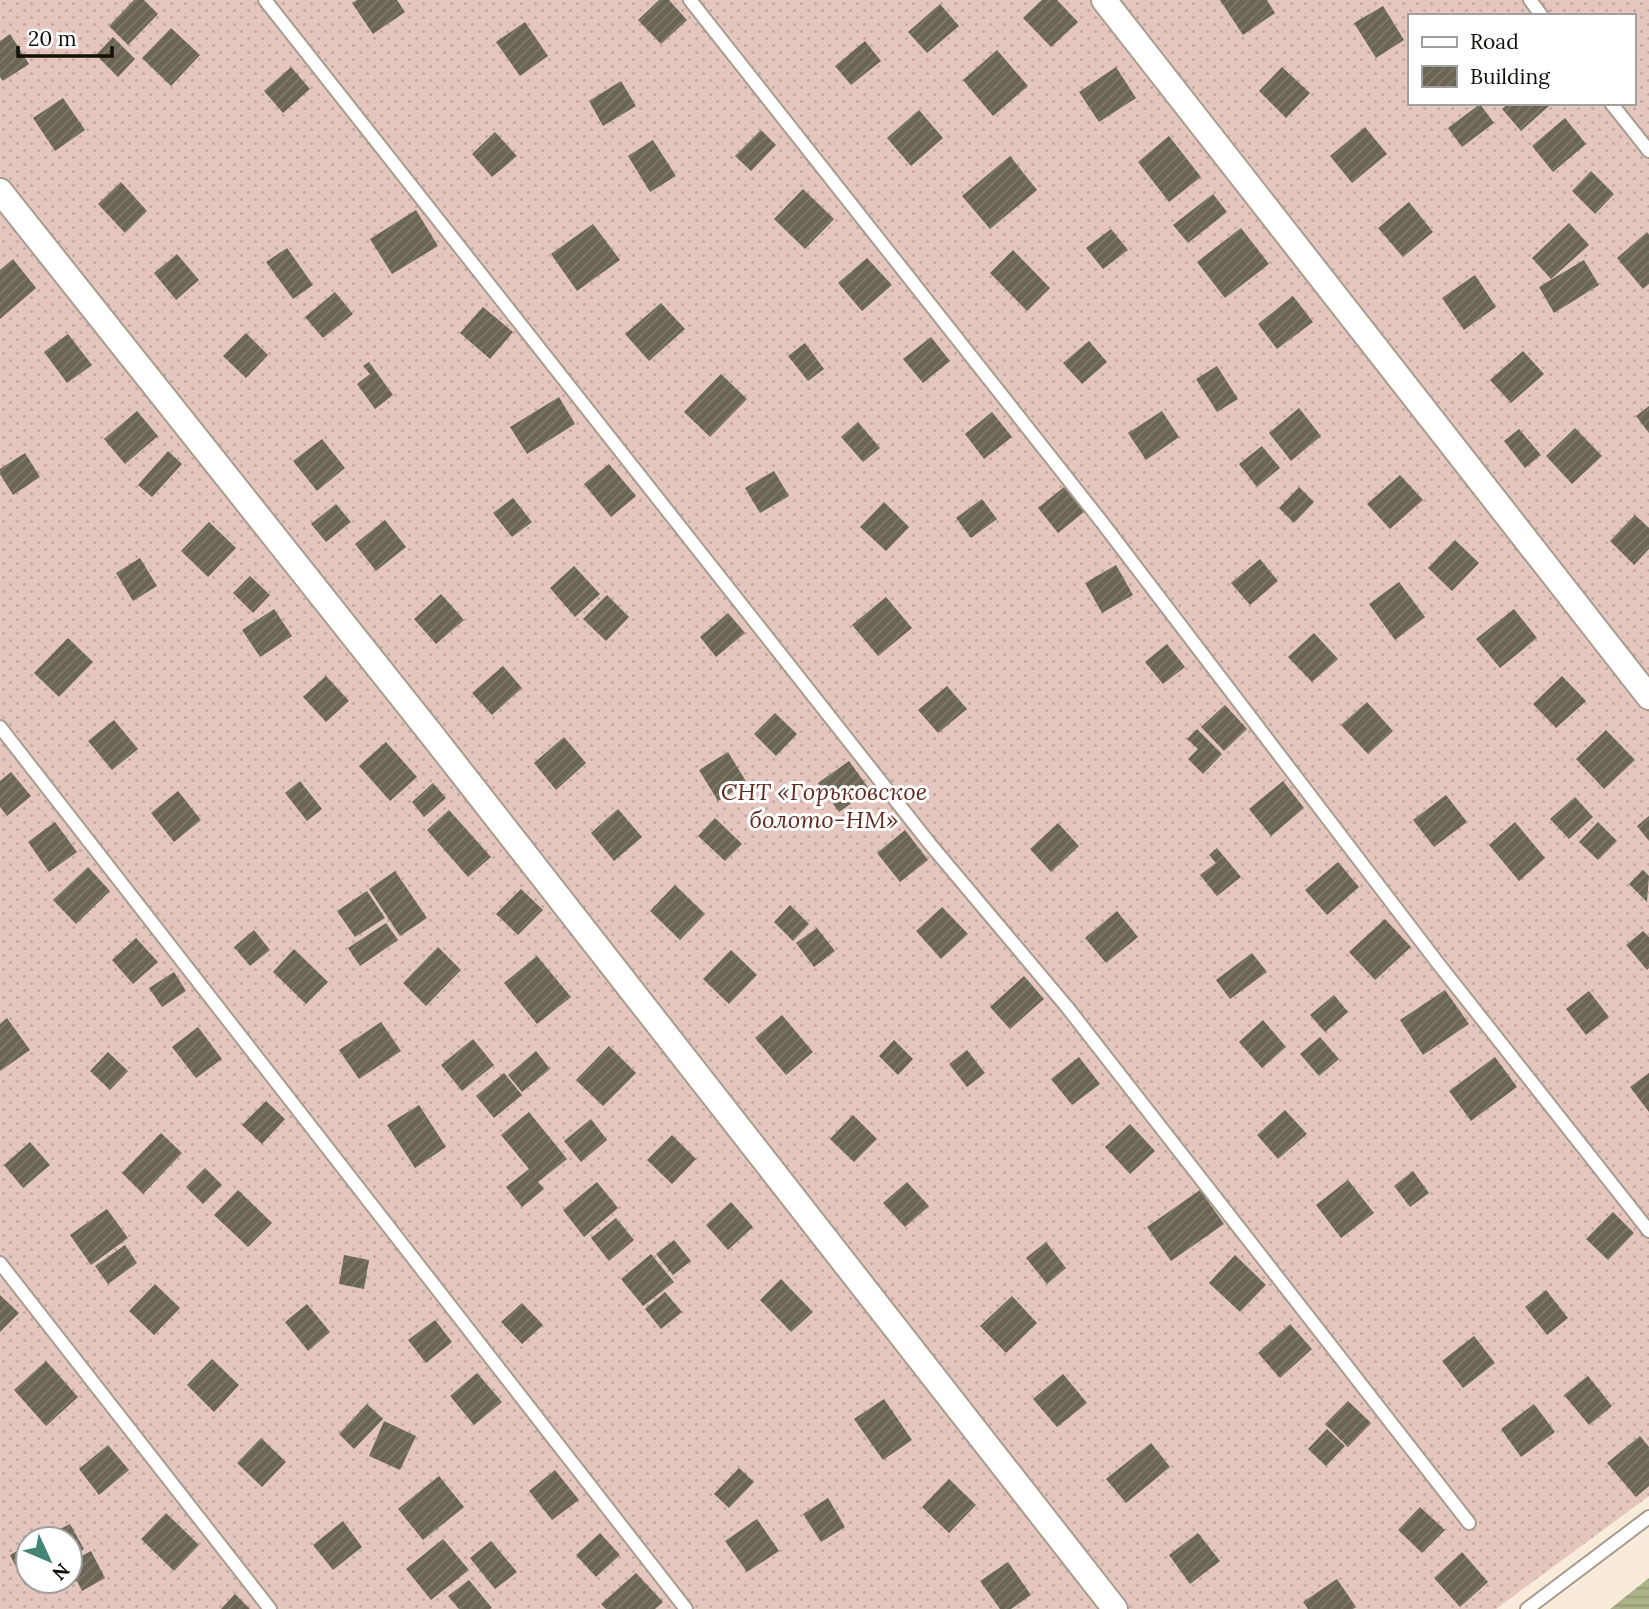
<svg xmlns="http://www.w3.org/2000/svg" width="1649" height="1609" viewBox="0 0 1649 1609" font-family="Lora,serif">
  <style>
    .garden { fill: url(#garden-dots); fill-rule: evenodd }
    .water { fill: url(#water-rules) }
    .building { fill: url(#building-hatch) }
    .lines { fill: none; stroke-linecap: round; stroke-linejoin: round }
    .lane-casing { stroke: #a89c8c; stroke-width: 16 }
    .street-casing { stroke: #a89c8c; stroke-width: 28 }
    .lane { stroke: #fff; stroke-width: 12 }
    .street { stroke: #fff; stroke-width: 24 }
    .labels { text-anchor: middle; dominant-baseline: central; stroke-width: 6; stroke-linejoin: round; paint-order: stroke }
    .park-label { font-size: 24px; font-style: italic; fill: #662b1f; stroke: #fff }
  </style>
  <defs>
    <pattern id="garden-dots" width="8" height="8" patternUnits="userSpaceOnUse" patternTransform="scale(1.75)"><rect width="8" height="8" fill="#e5c6bf"/><path d="M2 2h.1M6 6h.1" fill="none" stroke="#c4a9a3" stroke-width="1.8" stroke-linecap="round"/></pattern>
    <pattern id="water-rules" width="6" height="5" patternUnits="userSpaceOnUse" patternTransform="scale(1.75)"><rect width="6" height="5" fill="#adb389"/><path d="M0 2.5h6" fill="none" stroke="#949975"/></pattern>
    <pattern id="building-hatch" width="6" height="6" patternUnits="userSpaceOnUse" patternTransform="scale(1.75)"><rect width="6" height="6" fill="#6a6554"/><path d="M-1 1l2-2M0 6l6-6M5 7l2-2" fill="none" stroke="#7e7a6c"/></pattern>
  </defs>
  <rect width="100%" height="100%" fill="#f8ebda"/>
  <path class="garden" d="M0,0H1649V1496L1496,1609H0ZM1409,16H1633V103H1409ZM28,1539H70V1581H28Z"/>
  <polygon class="water" points="1649,1578 1649,1609 1610,1609"/>
  <g class="building">
    <polygon points="134,0 144,0 158,14 128,45 109,26"/>
    <polygon points="357,0 397,0 405,12 373,34 352,3"/>
    <polygon points="659,0 669,0 687,20 661,44 638,20"/>
    <polygon points="1042,0 1057,0 1078,22 1051,47 1023,18"/>
    <polygon points="1220,0 1267,0 1275,13 1243,35"/>
    <polygon points="940,4 959,26 927,53 908,32"/>
    <polygon points="1383,6 1404,40 1376,58 1354,23"/>
    <polygon points="525,22 548,56 520,76 496,42"/>
    <polygon points="171,28 200,55 171,86 142,58"/>
    <polygon points="10,34 29,64 3,81 0,77 0,41"/>
    <polygon points="113,37 135,59 118,77 96,55"/>
    <polygon points="865,41 881,61 851,85 835,66"/>
    <polygon points="997,50 1028,86 993,116 963,80"/>
    <polygon points="291,67 310,89 283,113 264,91"/>
    <polygon points="1116,67 1136,98 1099,122 1079,92"/>
    <polygon points="1282,67 1310,93 1286,118 1259,91"/>
    <polygon points="621,81 636,106 603,126 589,101"/>
    <polygon points="63,98 85,130 55,151 33,118"/>
    <polygon points="1509,103 1547,103 1549,106 1521,131 1502,109"/>
    <polygon points="1480,104 1494,123 1462,147 1448,128"/>
    <polygon points="919,110 943,138 911,166 887,138"/>
    <polygon points="1565,118 1586,144 1553,172 1532,146"/>
    <polygon points="1365,127 1387,154 1352,183 1330,156"/>
    <polygon points="761,130 776,145 751,171 735,156"/>
    <polygon points="495,132 517,156 492,177 472,154"/>
    <polygon points="1169,136 1201,177 1169,202 1138,162"/>
    <polygon points="653,140 676,176 650,192 628,156"/>
    <polygon points="1010,156 1037,190 990,229 962,196"/>
    <polygon points="1591,171 1614,194 1595,214 1572,191"/>
    <polygon points="121,182 147,211 125,233 98,204"/>
    <polygon points="803,189 834,219 805,249 774,219"/>
    <polygon points="1213,194 1227,212 1188,243 1173,225"/>
    <polygon points="1409,202 1433,232 1403,257 1378,228"/>
    <polygon points="416,210 438,246 392,274 370,239"/>
    <polygon points="1569,223 1589,245 1551,279 1532,258"/>
    <polygon points="593,224 620,260 577,291 551,254"/>
    <polygon points="1241,228 1269,264 1225,298 1197,262"/>
    <polygon points="1111,229 1128,250 1103,269 1086,248"/>
    <polygon points="1647,232 1649,235 1649,284 1643,289 1617,258"/>
    <polygon points="287,248 313,285 293,299 266,262"/>
    <polygon points="1013,250 1050,288 1027,311 990,273"/>
    <polygon points="177,254 199,280 176,300 154,273"/>
    <polygon points="867,258 892,285 862,311 838,283"/>
    <polygon points="13,259 36,288 0,319 0,270"/>
    <polygon points="1584,260 1599,285 1554,313 1539,287"/>
    <polygon points="1475,275 1496,307 1464,330 1442,298"/>
    <polygon points="335,292 353,314 323,338 305,317"/>
    <polygon points="1293,296 1313,322 1277,349 1258,324"/>
    <polygon points="661,303 685,329 649,361 625,334"/>
    <polygon points="483,307 513,332 490,359 460,333"/>
    <polygon points="246,333 268,355 246,378 223,356"/>
    <polygon points="68,334 92,365 67,383 44,352"/>
    <polygon points="931,337 950,361 923,383 903,359"/>
    <polygon points="1089,341 1107,362 1082,384 1063,363"/>
    <polygon points="805,343 824,369 808,381 788,356"/>
    <polygon points="1523,351 1544,374 1511,403 1490,380"/>
    <polygon points="369,362 393,395 375,409 357,384 370,374 363,366"/>
    <polygon points="1217,366 1238,399 1217,412 1196,379"/>
    <polygon points="721,374 747,399 710,437 684,412"/>
    <polygon points="559,397 575,424 527,454 510,427"/>
    <polygon points="1649,406 1649,433 1636,416"/>
    <polygon points="1299,408 1321,436 1291,461 1269,433"/>
    <polygon points="137,411 158,436 125,464 104,439"/>
    <polygon points="1162,411 1179,437 1146,460 1128,433"/>
    <polygon points="992,412 1012,437 984,459 965,434"/>
    <polygon points="858,422 880,448 863,462 841,437"/>
    <polygon points="1575,428 1602,456 1572,484 1546,456"/>
    <polygon points="1519,429 1541,455 1525,468 1504,441"/>
    <polygon points="322,439 345,468 317,491 293,461"/>
    <polygon points="1262,446 1280,468 1257,487 1239,464"/>
    <polygon points="168,451 182,464 152,497 138,485"/>
    <polygon points="25,453 40,477 13,495 0,474 0,469"/>
    <polygon points="609,464 636,496 611,517 584,484"/>
    <polygon points="774,471 789,496 760,513 745,488"/>
    <polygon points="1400,475 1423,500 1390,529 1367,504"/>
    <polygon points="1064,487 1084,512 1058,533 1038,508"/>
    <polygon points="1299,487 1314,502 1294,523 1279,508"/>
    <polygon points="513,498 532,522 512,537 493,513"/>
    <polygon points="982,499 997,519 971,538 956,518"/>
    <polygon points="884,502 909,527 886,551 860,527"/>
    <polygon points="336,504 351,522 326,542 311,524"/>
    <polygon points="1635,515 1649,528 1649,549 1634,565 1610,541"/>
    <polygon points="385,520 406,547 376,571 355,544"/>
    <polygon points="209,522 236,548 208,577 181,551"/>
    <polygon points="1455,540 1479,563 1452,591 1428,568"/>
    <polygon points="140,558 157,586 133,601 116,573"/>
    <polygon points="1260,559 1278,581 1250,605 1231,583"/>
    <polygon points="1116,565 1133,595 1102,613 1085,583"/>
    <polygon points="574,566 600,594 575,617 550,588"/>
    <polygon points="250,576 270,595 253,613 233,593"/>
    <polygon points="1399,582 1425,617 1395,640 1369,604"/>
    <polygon points="441,594 464,620 436,644 414,619"/>
    <polygon points="607,595 629,617 606,641 583,619"/>
    <polygon points="886,597 912,628 878,656 852,625"/>
    <polygon points="274,609 292,636 260,657 242,630"/>
    <polygon points="1514,609 1537,638 1500,668 1476,639"/>
    <polygon points="728,613 745,633 716,657 700,637"/>
    <polygon points="1314,633 1338,659 1312,682 1288,657"/>
    <polygon points="68,638 93,662 59,697 34,673"/>
    <polygon points="1167,644 1185,667 1163,684 1145,662"/>
    <polygon points="503,666 522,688 492,715 472,693"/>
    <polygon points="326,676 349,701 326,722 303,697"/>
    <polygon points="1562,676 1586,701 1556,728 1533,704"/>
    <polygon points="947,686 967,709 938,733 918,710"/>
    <polygon points="1367,702 1393,731 1368,754 1341,725"/>
    <polygon points="1225,705 1247,729 1224,751 1201,727"/>
    <polygon points="775,713 797,734 776,756 754,734"/>
    <polygon points="114,720 138,749 112,770 88,741"/>
    <polygon points="1197,729 1222,754 1203,774 1188,759 1198,749 1187,739"/>
    <polygon points="1606,730 1635,760 1604,789 1576,759"/>
    <polygon points="564,737 586,763 556,790 534,763"/>
    <polygon points="386,742 417,777 390,801 359,766"/>
    <polygon points="728,752 747,783 718,801 699,770"/>
    <polygon points="849,761 870,790 839,812 818,783"/>
    <polygon points="11,772 31,796 7,816 0,807 0,781"/>
    <polygon points="300,781 322,809 307,821 285,793"/>
    <polygon points="1283,781 1304,808 1271,836 1249,809"/>
    <polygon points="433,783 446,798 424,817 412,802"/>
    <polygon points="178,791 201,820 174,842 151,813"/>
    <polygon points="1446,795 1467,822 1434,847 1413,820"/>
    <polygon points="1575,797 1593,817 1569,839 1550,819"/>
    <polygon points="618,809 642,837 614,861 591,833"/>
    <polygon points="449,810 491,857 468,877 427,830"/>
    <polygon points="1649,816 1649,841 1637,826"/>
    <polygon points="715,818 742,844 725,861 698,836"/>
    <polygon points="55,822 77,852 49,872 28,842"/>
    <polygon points="1515,822 1545,858 1519,881 1489,845"/>
    <polygon points="1598,822 1617,841 1598,860 1579,842"/>
    <polygon points="1058,823 1079,846 1051,872 1030,849"/>
    <polygon points="905,830 928,860 900,882 877,853"/>
    <polygon points="1217,848 1241,877 1217,896 1200,875 1216,863 1209,855"/>
    <polygon points="1338,862 1359,887 1327,915 1305,890"/>
    <polygon points="88,867 110,891 76,924 53,900"/>
    <polygon points="1643,870 1649,876 1647,902 1629,884"/>
    <polygon points="395,871 427,918 400,936 369,889"/>
    <polygon points="675,885 705,914 680,940 650,911"/>
    <polygon points="521,889 543,910 518,935 496,914"/>
    <polygon points="367,891 385,918 355,937 337,911"/>
    <polygon points="790,905 809,924 793,941 774,922"/>
    <polygon points="942,907 968,934 941,959 916,931"/>
    <polygon points="1117,911 1138,937 1106,963 1085,938"/>
    <polygon points="1385,919 1411,947 1375,980 1349,952"/>
    <polygon points="386,923 398,940 360,966 348,948"/>
    <polygon points="817,928 835,951 814,967 796,943"/>
    <polygon points="254,930 270,950 250,966 234,947"/>
    <polygon points="1643,931 1649,937 1649,968 1647,970 1626,945"/>
    <polygon points="136,938 158,962 133,984 112,960"/>
    <polygon points="438,947 461,970 426,1006 403,983"/>
    <polygon points="294,949 328,982 306,1004 273,972"/>
    <polygon points="731,950 757,975 729,1004 703,979"/>
    <polygon points="1252,953 1267,972 1230,999 1216,980"/>
    <polygon points="537,956 571,997 537,1024 504,983"/>
    <polygon points="174,972 186,991 162,1007 149,988"/>
    <polygon points="1024,976 1044,999 1010,1029 990,1007"/>
    <polygon points="1445,990 1469,1024 1423,1055 1400,1020"/>
    <polygon points="1589,991 1609,1017 1586,1035 1566,1009"/>
    <polygon points="1334,995 1348,1012 1325,1032 1310,1015"/>
    <polygon points="782,1015 813,1052 786,1075 755,1038"/>
    <polygon points="7,1018 30,1050 0,1071 0,1024"/>
    <polygon points="1263,1020 1286,1047 1262,1068 1239,1042"/>
    <polygon points="381,1022 401,1051 359,1079 339,1050"/>
    <polygon points="198,1027 222,1059 196,1078 172,1047"/>
    <polygon points="1320,1037 1339,1059 1319,1076 1300,1054"/>
    <polygon points="473,1039 494,1065 462,1091 441,1065"/>
    <polygon points="894,1040 913,1059 898,1075 879,1056"/>
    <polygon points="609,1046 636,1073 603,1106 576,1080"/>
    <polygon points="967,1050 985,1073 967,1087 949,1064"/>
    <polygon points="536,1051 550,1069 522,1092 508,1075"/>
    <polygon points="108,1052 128,1071 110,1090 90,1071"/>
    <polygon points="1079,1057 1100,1084 1072,1105 1051,1079"/>
    <polygon points="1495,1057 1517,1087 1471,1121 1449,1091"/>
    <polygon points="504,1073 522,1095 494,1118 476,1096"/>
    <polygon points="1649,1073 1649,1112 1630,1087"/>
    <polygon points="266,1101 285,1119 262,1144 242,1125"/>
    <polygon points="419,1105 446,1147 415,1168 387,1125"/>
    <polygon points="1285,1110 1307,1134 1278,1159 1257,1135"/>
    <polygon points="529,1112 567,1159 538,1182 544,1189 522,1207 506,1187 529,1169 501,1135"/>
    <polygon points="853,1115 877,1139 854,1162 830,1139"/>
    <polygon points="591,1119 607,1140 581,1162 564,1141"/>
    <polygon points="1130,1124 1155,1151 1130,1174 1105,1147"/>
    <polygon points="161,1133 182,1153 143,1194 122,1173"/>
    <polygon points="672,1135 696,1159 672,1184 647,1160"/>
    <polygon points="30,1142 50,1165 23,1188 4,1165"/>
    <polygon points="205,1168 222,1185 203,1204 186,1187"/>
    <polygon points="1413,1171 1429,1193 1410,1207 1394,1186"/>
    <polygon points="1348,1180 1374,1213 1341,1238 1316,1205"/>
    <polygon points="597,1182 618,1208 584,1237 563,1210"/>
    <polygon points="907,1182 929,1206 905,1227 883,1203"/>
    <polygon points="238,1190 272,1223 248,1247 214,1215"/>
    <polygon points="1200,1190 1224,1224 1171,1261 1147,1227"/>
    <polygon points="731,1202 753,1227 728,1250 706,1225"/>
    <polygon points="107,1209 128,1238 91,1265 70,1235"/>
    <polygon points="1613,1212 1634,1233 1608,1260 1586,1239"/>
    <polygon points="616,1218 634,1240 609,1261 591,1238"/>
    <polygon points="674,1240 691,1261 673,1275 656,1254"/>
    <polygon points="1046,1242 1066,1268 1047,1284 1026,1258"/>
    <polygon points="125,1245 137,1263 108,1284 95,1266"/>
    <polygon points="651,1254 674,1282 643,1306 621,1279"/>
    <polygon points="344,1255 369,1260 364,1289 339,1284"/>
    <polygon points="1235,1255 1266,1285 1240,1312 1209,1283"/>
    <polygon points="781,1279 813,1312 791,1332 760,1300"/>
    <polygon points="155,1284 180,1308 154,1335 129,1311"/>
    <polygon points="1546,1290 1568,1318 1547,1335 1525,1307"/>
    <polygon points="665,1292 682,1312 661,1329 645,1309"/>
    <polygon points="0,1295 19,1313 0,1332"/>
    <polygon points="1012,1296 1037,1323 1006,1353 980,1326"/>
    <polygon points="522,1303 543,1325 522,1344 501,1322"/>
    <polygon points="307,1304 330,1332 308,1351 285,1322"/>
    <polygon points="435,1320 452,1342 426,1363 408,1340"/>
    <polygon points="1290,1324 1312,1349 1280,1378 1258,1353"/>
    <polygon points="1474,1336 1495,1363 1463,1388 1442,1361"/>
    <polygon points="212,1359 239,1385 214,1412 187,1385"/>
    <polygon points="46,1361 78,1397 46,1426 14,1390"/>
    <polygon points="477,1373 502,1402 474,1425 450,1396"/>
    <polygon points="1063,1374 1087,1403 1057,1427 1033,1399"/>
    <polygon points="1588,1376 1612,1406 1589,1425 1564,1395"/>
    <polygon points="884,1399 912,1440 883,1460 854,1419"/>
    <polygon points="1348,1401 1371,1423 1348,1447 1325,1424"/>
    <polygon points="367,1404 383,1419 354,1449 339,1434"/>
    <polygon points="1534,1404 1555,1432 1521,1457 1501,1429"/>
    <polygon points="384,1421 416,1436 400,1470 369,1456"/>
    <polygon points="1327,1429 1345,1446 1326,1466 1308,1449"/>
    <polygon points="1640,1436 1649,1447 1649,1486 1636,1497 1607,1463"/>
    <polygon points="261,1438 286,1462 262,1487 237,1463"/>
    <polygon points="1151,1443 1170,1467 1126,1503 1106,1479"/>
    <polygon points="108,1445 129,1470 99,1495 79,1469"/>
    <polygon points="739,1468 754,1482 729,1508 714,1494"/>
    <polygon points="555,1470 579,1500 552,1520 529,1491"/>
    <polygon points="439,1476 464,1507 423,1540 398,1509"/>
    <polygon points="949,1479 976,1505 949,1533 922,1507"/>
    <polygon points="828,1498 845,1527 821,1542 803,1514"/>
    <polygon points="1420,1507 1445,1530 1422,1553 1398,1530"/>
    <polygon points="166,1513 199,1545 174,1571 141,1539"/>
    <polygon points="757,1519 779,1551 747,1572 725,1541"/>
    <polygon points="343,1521 362,1547 333,1570 313,1545"/>
    <polygon points="70,1524 84,1549 70,1557 70,1539 40,1539"/>
    <polygon points="600,1533 620,1555 596,1577 576,1555"/>
    <polygon points="1198,1533 1220,1561 1190,1584 1169,1555"/>
    <polygon points="443,1539 469,1570 431,1600 406,1569"/>
    <polygon points="491,1541 517,1572 495,1589 470,1558"/>
    <polygon points="28,1545 28,1581 33,1581 25,1585 10,1555"/>
    <polygon points="91,1551 105,1578 82,1591 77,1581 65,1586 62,1581 70,1581 70,1562"/>
    <polygon points="1462,1552 1488,1582 1460,1607 1434,1578"/>
    <polygon points="1008,1562 1031,1595 1011,1609 1000,1609 980,1581"/>
    <polygon points="636,1573 663,1602 655,1609 606,1609 601,1604"/>
    <polygon points="1337,1579 1356,1607 1353,1609 1308,1609 1303,1602"/>
    <polygon points="469,1580 492,1608 490,1609 459,1609 448,1596"/>
    <polygon points="235,1594 250,1609 221,1609"/>
  </g>
  <g class="lines">
    <g class="lane-casing">
      <g id="lane">
        <polyline points="265,0 930,844 1067,1007 1469,1523"/>
        <polyline points="690,0 1101,521 1437,962 1649,1231"/>
        <polyline points="1530,0 1542,16"/>
        <polyline points="1611,103 1649,151"/>
        <polyline points="0,727 686,1609"/>
        <polyline points="0,1263 270,1609"/>
        <polyline points="1527,1609 1649,1517"/>
      </g>
    </g>
    <g class="street-casing">
      <g id="street">
        <polyline points="1104,0 1649,697"/>
        <polyline points="0,191 432,735 1115,1609"/>
      </g>
    </g>
    <use href="#lane" class="lane"/>
    <use href="#street" class="street"/>
  </g>
  <g class="labels">
    <g class="park-label">
      <text x="824" y="791">СНТ «Горьковское<tspan x="824" dy="28">болото-НМ»</tspan></text>
    </g>
  </g>
  <rect x="1408" y="14" width="228" height="91" fill="#ffffff" stroke="#a19f9d" stroke-width="2"/>
  <rect x="1422" y="37" width="35" height="10" fill="#ffffff" stroke="#a19f9d" stroke-width="2"/>
  <text x="1470" y="49" font-size="21" fill="#130f09">Road</text>
  <rect x="1422" y="66" width="35" height="21" fill="url(#building-hatch)" stroke="#a19f9d" stroke-width="2"/>
  <text x="1470" y="84" font-size="21" fill="#130f09">Building</text>
  <g transform="translate(49 1560) rotate(134)"><circle r="33" fill="#ffffff" stroke="#a19f9d" stroke-width="2"/>
  <path d="M0-5L12 26L0 18L-12 26Z" fill="#448575"/>
  <text y="-10" font-size="19" font-weight="bold" text-anchor="middle" fill="#130f09">N</text>
  </g>
  <path d="M18 46v10h94v-10" fill="none" stroke="#130f09" stroke-width="3.5"/>
  <text x="28" y="46" font-size="21" fill="#130f09" stroke="#ffffff" stroke-width="5" paint-order="stroke">20 m</text>
</svg>
